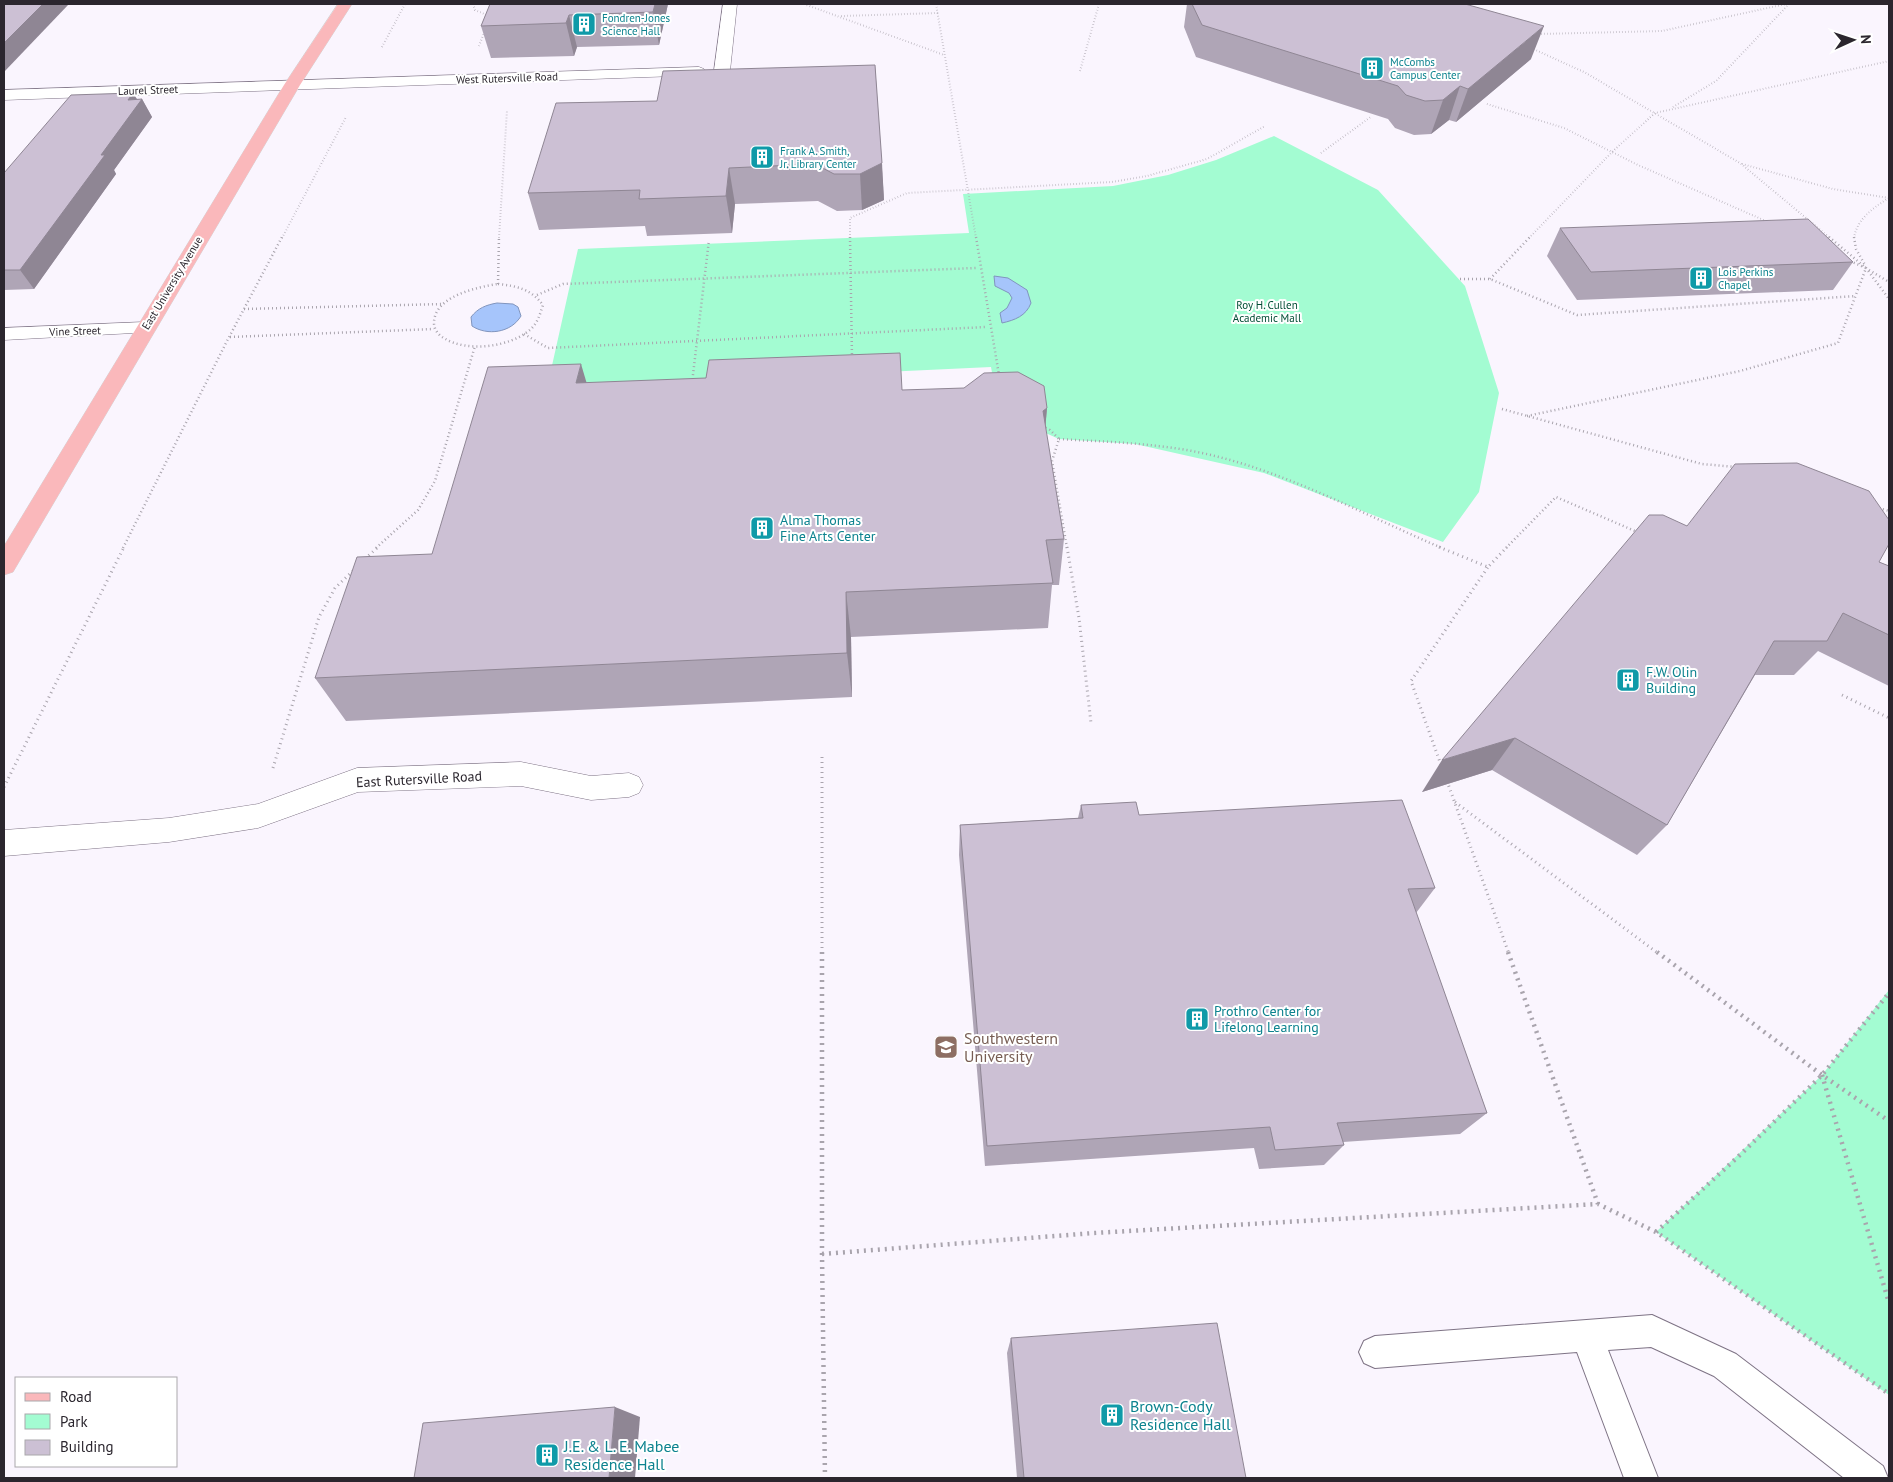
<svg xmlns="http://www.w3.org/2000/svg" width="1893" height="1482" viewBox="0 0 1893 1482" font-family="'PT Sans',sans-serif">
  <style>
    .green { fill: #a3fcd2 }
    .water { fill: #a6c5fb; stroke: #8195be }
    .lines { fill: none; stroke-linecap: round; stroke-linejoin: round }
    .service-casing { stroke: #7e7385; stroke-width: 2 }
    .pedestrian-casing { stroke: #7e7385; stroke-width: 1 }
    .minor-casing { stroke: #7e7385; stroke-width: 1 }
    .primary-casing { stroke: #d5d4d5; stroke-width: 1 }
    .path-far3 { stroke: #a9a4ad; stroke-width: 2; stroke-dasharray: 0.5 2.5; stroke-linecap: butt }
    .path-far2 { stroke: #a9a4ad; stroke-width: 2.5; stroke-dasharray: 1 3; stroke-linecap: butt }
    .path-far1 { stroke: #a9a4ad; stroke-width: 3; stroke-dasharray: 1 4; stroke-linecap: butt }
    .path { stroke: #a9a4ad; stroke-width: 4.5; stroke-dasharray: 2 5; stroke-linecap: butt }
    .service { fill: #fff; fill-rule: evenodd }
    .pedestrian { fill: #fff; fill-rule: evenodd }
    .minor { fill: #fff; fill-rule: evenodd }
    .primary { fill: #fab8bb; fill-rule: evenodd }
    .wall { fill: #afa5b6 }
    .shaded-wall { fill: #8f8694 }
    .building { fill: #ccc0d4; stroke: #8f8694 }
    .labels { text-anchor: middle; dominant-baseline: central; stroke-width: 4; stroke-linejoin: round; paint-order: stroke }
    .far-culture-label { font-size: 11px; fill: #0d838f; stroke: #fff; text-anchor: start }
    .far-street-label { font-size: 11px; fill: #2b262e; stroke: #fff }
    .far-park-label { font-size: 11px; fill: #004d34; stroke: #fff }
    .culture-label { font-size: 14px; fill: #0d838f; stroke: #fff; text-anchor: start }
    .street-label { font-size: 14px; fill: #2b262e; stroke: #fff }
    .near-education-label { font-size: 16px; fill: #785e54; stroke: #fff; text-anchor: start }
    .near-culture-label { font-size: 16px; fill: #0d838f; stroke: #fff; text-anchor: start }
  </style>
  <rect width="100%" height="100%" fill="#faf5fe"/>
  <g class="green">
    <polygon points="1274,136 1378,190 1465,286 1499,393 1479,492 1443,542 1264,473 1135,444 1059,439 999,412 991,367 547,388 578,249 969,233 963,194 1113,186 1168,175 1216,160"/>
    <polygon points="1889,990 1889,1395 1656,1232 1822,1075"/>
  </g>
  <g class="water">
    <path d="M994,276L1008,278L1027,290L1031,303C1026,316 1015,320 1002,323L1000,313L1007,308L1012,298L1009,293L995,286Z"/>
    <path d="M497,303L513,304L518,307L521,316C511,333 487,336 472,326L471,317C478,308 486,305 497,303Z"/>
  </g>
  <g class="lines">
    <g class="service-casing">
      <polygon id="service" points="1652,1315 1736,1354 1883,1466 1888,1478 1844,1478 1714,1376 1651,1347 1608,1350 1658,1478 1624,1478 1577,1352 1375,1368 1364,1363 1359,1352 1364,1341 1375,1336"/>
    </g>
    <g class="pedestrian-casing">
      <polygon id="pedestrian" points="723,4 737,4 730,71 727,74 717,74 714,71"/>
    </g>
    <g class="minor-casing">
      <g id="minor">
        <polygon points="699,67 704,69 707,72 704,75 4,100 4,90"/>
        <polygon points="145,322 152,324 155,328 152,332 4,340 4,328"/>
        <polygon points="521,762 591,776 629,773 639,777 643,785 639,793 629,797 591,800 521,786 358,792 258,828 169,842 4,856 4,830 169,818 258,804 357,768"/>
      </g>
    </g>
    <g class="primary-casing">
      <polygon id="primary" points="338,4 352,4 300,85 13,572 4,575 4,546 284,85"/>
    </g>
    <g class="path-far3">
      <polyline points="473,4 475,10 489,16"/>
      <polyline points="804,4 944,55"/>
      <polyline points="936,4 976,238"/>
      <polyline points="841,16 938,13"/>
      <polyline points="1538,34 1662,31 1786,4"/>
      <polyline points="479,46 484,33"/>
      <polyline points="382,47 405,4"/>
      <polyline points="1531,48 1584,72 1740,163 1830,238"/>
      <polyline points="1080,71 1099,4"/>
      <polyline points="1487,104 1564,128 1638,165 1768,222"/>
      <polyline points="1673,107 1716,81 1789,4"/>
      <polyline points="1321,153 1372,116"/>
      <polyline points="1742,164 1833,189 1889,198"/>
      <polyline points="282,238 346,117"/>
      <polyline points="499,238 507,110"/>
      <polyline points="850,238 850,218 907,193 1112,182 1147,176 1207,159 1265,126"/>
      <polyline points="1529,238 1612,152 1655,113 1889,61"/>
      <path d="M1854,238C1857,219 1872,209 1887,199"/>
    </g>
    <g class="path-far2">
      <polyline points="850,237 852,357"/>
      <polyline points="976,237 999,375"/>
      <polyline points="1829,237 1866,268 1889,299"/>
      <polyline points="1854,237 1856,249 1865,265"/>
      <polyline points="1869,270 1889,282"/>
      <polyline points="1460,279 1490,279 1577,315 1856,296"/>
      <polyline points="1490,279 1530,237"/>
      <polyline points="498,284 499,237"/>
      <path d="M498,284C517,286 531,289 543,305C540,314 538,322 531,329C511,347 467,353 444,338C438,335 434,329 434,323C434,296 478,287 498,284Z"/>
      <polyline points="537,295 563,284 976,268"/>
      <polyline points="244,309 443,304"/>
      <polyline points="524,334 548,348 986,327"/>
      <polyline points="230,337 434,329"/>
      <polyline points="692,383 709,240"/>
      <polyline points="1502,409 1702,464 1736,467"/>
      <polyline points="1527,416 1740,371 1838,343 1866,268 1850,261"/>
      <polyline points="1042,426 1050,430 1059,439 1052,461 1067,548"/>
      <path d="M1059,439C1107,442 1155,443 1202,453C1286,471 1364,515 1442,548"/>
      <polyline points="1879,508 1889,511"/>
      <polyline points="123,548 227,341 282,237"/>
      <polyline points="376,548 418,510 435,481 475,346"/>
      <polyline points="1506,548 1556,497 1635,531"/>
    </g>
    <g class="path-far1">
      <polyline points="1067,547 1079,618 1091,723"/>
      <polyline points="1439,547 1488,567 1507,547"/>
      <polyline points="365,559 378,547"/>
      <polyline points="1842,695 1889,718"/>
      <polyline points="822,757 822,954"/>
      <polyline points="1441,765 1411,681 1488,567"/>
      <polyline points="273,768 319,617 335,588 355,569"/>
      <polyline points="1447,781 1509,954"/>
      <polyline points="4,787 124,547"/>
      <polyline points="1455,802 1659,954"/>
    </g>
    <g class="path">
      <polyline points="822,952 822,1254 825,1478"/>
      <polyline points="1508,952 1598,1204"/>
      <polyline points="1657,952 1822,1075 1889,1121"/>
      <polyline points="1822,1075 1889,1303"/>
      <polyline points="1656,1232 1741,1154 1822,1075 1889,993"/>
      <polyline points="822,1254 1094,1233 1598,1204 1656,1232 1889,1394"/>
    </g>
    <use href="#service" class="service"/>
    <use href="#pedestrian" class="pedestrian"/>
    <use href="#minor" class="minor"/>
    <use href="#primary" class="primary"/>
  </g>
  <g class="wall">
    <polygon points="490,4 668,4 659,45 577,47 574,56 491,58 481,26"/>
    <polygon points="1187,4 1465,4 1531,59 1456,122 1449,120 1431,134 1414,135 1395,128 1388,119 1196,57 1184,27"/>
    <polygon points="875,65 884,200 862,210 837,211 818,201 735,204 732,233 647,236 645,226 539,230 528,193 657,101"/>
    <polygon points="133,93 137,99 142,99 152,117 114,170 116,174 34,289 4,290 4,173"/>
    <polygon points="1560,228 1853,262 1833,290 1577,300 1547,256"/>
    <polygon points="586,383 902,390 1047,408 1045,429 1064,539 1059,585 1052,585 1048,628 851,637 852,697 346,721 315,678 432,554"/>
    <polygon points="1687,526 1879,562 1889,566 1889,686 1818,651 1794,675 1755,675 1667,825 1637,855 1492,770 1422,792"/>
    <polygon points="1081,805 1139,815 1435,888 1416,913 1487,1113 1460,1134 1343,1142 1344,1145 1324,1165 1259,1169 1254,1148 985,1166 959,855 960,825 1078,818"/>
    <polygon points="1011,1338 1246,1478 1017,1478 1007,1353"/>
  </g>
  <g class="shaded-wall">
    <polygon points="43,4 69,4 4,72 4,43"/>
    <polygon points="655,4 668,4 659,45 653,12"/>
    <polygon points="569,15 577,47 574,56 566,23"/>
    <polygon points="1544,26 1531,59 1456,122 1468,89"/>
    <polygon points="1460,86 1449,120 1431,134 1443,100"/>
    <polygon points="133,93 139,103 142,99 152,117 114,170 116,174 34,289 20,270 101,155 128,100"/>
    <polygon points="882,163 884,200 862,210 860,174"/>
    <polygon points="729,168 735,204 732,233 726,196"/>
    <polygon points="581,364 595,411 576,383"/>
    <polygon points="1047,408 1043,455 1043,411"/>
    <polygon points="846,592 851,637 852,697 847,653"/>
    <polygon points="1515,738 1492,770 1422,792 1442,760"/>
    <polygon points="615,1407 640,1417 635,1478 609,1478"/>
  </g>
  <g class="building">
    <polygon points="4,4 43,4 4,43"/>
    <polygon points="490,4 655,4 653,12 569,15 566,23 481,26"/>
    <polygon points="1192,4 1465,4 1544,26 1468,89 1460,86 1443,100 1425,101 1406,95 1398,86 1202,25"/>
    <polygon points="875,65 882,163 860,174 834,174 815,164 729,168 726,196 639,199 640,190 528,193 556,103 657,101 663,71"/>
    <polygon points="133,93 128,100 142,99 101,155 105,155 20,270 4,270 4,173 71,95"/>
    <polygon points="1808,219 1853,262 1591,272 1560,228"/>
    <polygon points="900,353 902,390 964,388 984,373 1018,372 1044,386 1047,408 1043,411 1064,539 1046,540 1053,583 846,592 847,653 315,678 357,557 432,554 488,367 581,364 576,383 706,378 709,360"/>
    <polygon points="1797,463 1869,491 1889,520 1889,544 1879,562 1889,566 1889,635 1843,613 1827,641 1774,641 1667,825 1515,738 1442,760 1649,515 1663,515 1687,526 1735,464"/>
    <polygon points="1402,800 1435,888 1408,889 1487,1113 1337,1123 1344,1145 1275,1150 1270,1127 987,1146 960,825 1083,818 1081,805 1136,802 1139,815"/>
    <polygon points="1217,1323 1246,1478 1024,1478 1011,1338"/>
    <polygon points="615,1407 609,1478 414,1478 423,1423"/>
  </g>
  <defs>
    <g id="building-square" transform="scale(1.25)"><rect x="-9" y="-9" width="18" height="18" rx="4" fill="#0f9aa8" stroke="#fff"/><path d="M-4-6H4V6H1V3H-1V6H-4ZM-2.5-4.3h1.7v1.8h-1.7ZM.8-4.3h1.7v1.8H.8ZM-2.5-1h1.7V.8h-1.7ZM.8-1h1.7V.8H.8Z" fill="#fff"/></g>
    <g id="university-square" transform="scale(1.25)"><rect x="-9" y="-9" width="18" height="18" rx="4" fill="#8d6e63" stroke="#fff"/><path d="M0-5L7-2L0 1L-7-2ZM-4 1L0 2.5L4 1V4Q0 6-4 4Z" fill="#fff"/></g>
  </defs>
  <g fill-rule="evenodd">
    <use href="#building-square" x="584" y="24"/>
    <use href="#building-square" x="1372" y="68"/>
    <use href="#building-square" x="762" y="157"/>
    <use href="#building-square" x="1701" y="278"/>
    <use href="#building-square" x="762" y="528"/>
    <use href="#building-square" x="1628" y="680"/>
    <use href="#building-square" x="1197" y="1019"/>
    <use href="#university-square" x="946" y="1047"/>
    <use href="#building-square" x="1112" y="1415"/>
    <use href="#building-square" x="547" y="1455"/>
  </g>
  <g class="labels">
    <g class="far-culture-label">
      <text x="602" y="18">Fondren-Jones<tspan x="602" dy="13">Science Hall</tspan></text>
      <text x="1390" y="62">McCombs<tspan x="1390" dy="13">Campus Center</tspan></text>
      <text x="780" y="151">Frank A. Smith,<tspan x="780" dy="13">Jr. Library Center</tspan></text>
      <text x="1718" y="272">Lois Perkins<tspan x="1718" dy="13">Chapel</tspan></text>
    </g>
    <g class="far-street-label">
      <text transform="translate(507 78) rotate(-2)">West Rutersville Road</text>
      <text transform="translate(148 90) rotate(-2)">Laurel Street</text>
      <text transform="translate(172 283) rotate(-59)">East University Avenue</text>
      <text transform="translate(75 331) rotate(-2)">Vine Street</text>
    </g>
    <g class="far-park-label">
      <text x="1267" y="305">Roy H. Cullen<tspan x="1267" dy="13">Academic Mall</tspan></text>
    </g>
    <g class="culture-label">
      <text x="780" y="520">Alma Thomas<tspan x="780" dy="16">Fine Arts Center</tspan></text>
      <text x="1646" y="672">F.W. Olin<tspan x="1646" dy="16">Building</tspan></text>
      <text x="1214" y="1011">Prothro Center for<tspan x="1214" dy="16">Lifelong Learning</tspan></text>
    </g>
    <g class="street-label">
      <text transform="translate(419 779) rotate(-3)">East Rutersville Road</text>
    </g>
    <g class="near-education-label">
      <text x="964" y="1038">Southwestern<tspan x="964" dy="18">University</tspan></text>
    </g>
    <g class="near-culture-label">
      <text x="1130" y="1406">Brown-Cody<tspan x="1130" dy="18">Residence Hall</tspan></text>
      <text x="564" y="1446">J.E. &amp; L. E. Mabee<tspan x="564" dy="18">Residence Hall</tspan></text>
    </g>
  </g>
  <rect width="1893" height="1482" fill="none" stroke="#2b262e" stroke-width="10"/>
  <rect x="15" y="1377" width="162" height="90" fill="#ffffff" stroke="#aaa8ab"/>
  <rect x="25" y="1393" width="25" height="8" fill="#fab8bb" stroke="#aaa8ab"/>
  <text x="60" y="1402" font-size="15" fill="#2b262e">Road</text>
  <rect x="25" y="1414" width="25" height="15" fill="#a3fcd2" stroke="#aaa8ab"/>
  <text x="60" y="1427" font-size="15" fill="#2b262e">Park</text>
  <rect x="25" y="1440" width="25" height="15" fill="#ccc0d4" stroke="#aaa8ab"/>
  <text x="60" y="1452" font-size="15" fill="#2b262e">Building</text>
  <g transform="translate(1853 40) rotate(87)" stroke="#ffffff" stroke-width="4" paint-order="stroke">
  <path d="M0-4L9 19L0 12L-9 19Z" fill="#2b262e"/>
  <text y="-8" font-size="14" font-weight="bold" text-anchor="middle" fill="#2b262e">N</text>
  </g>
</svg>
